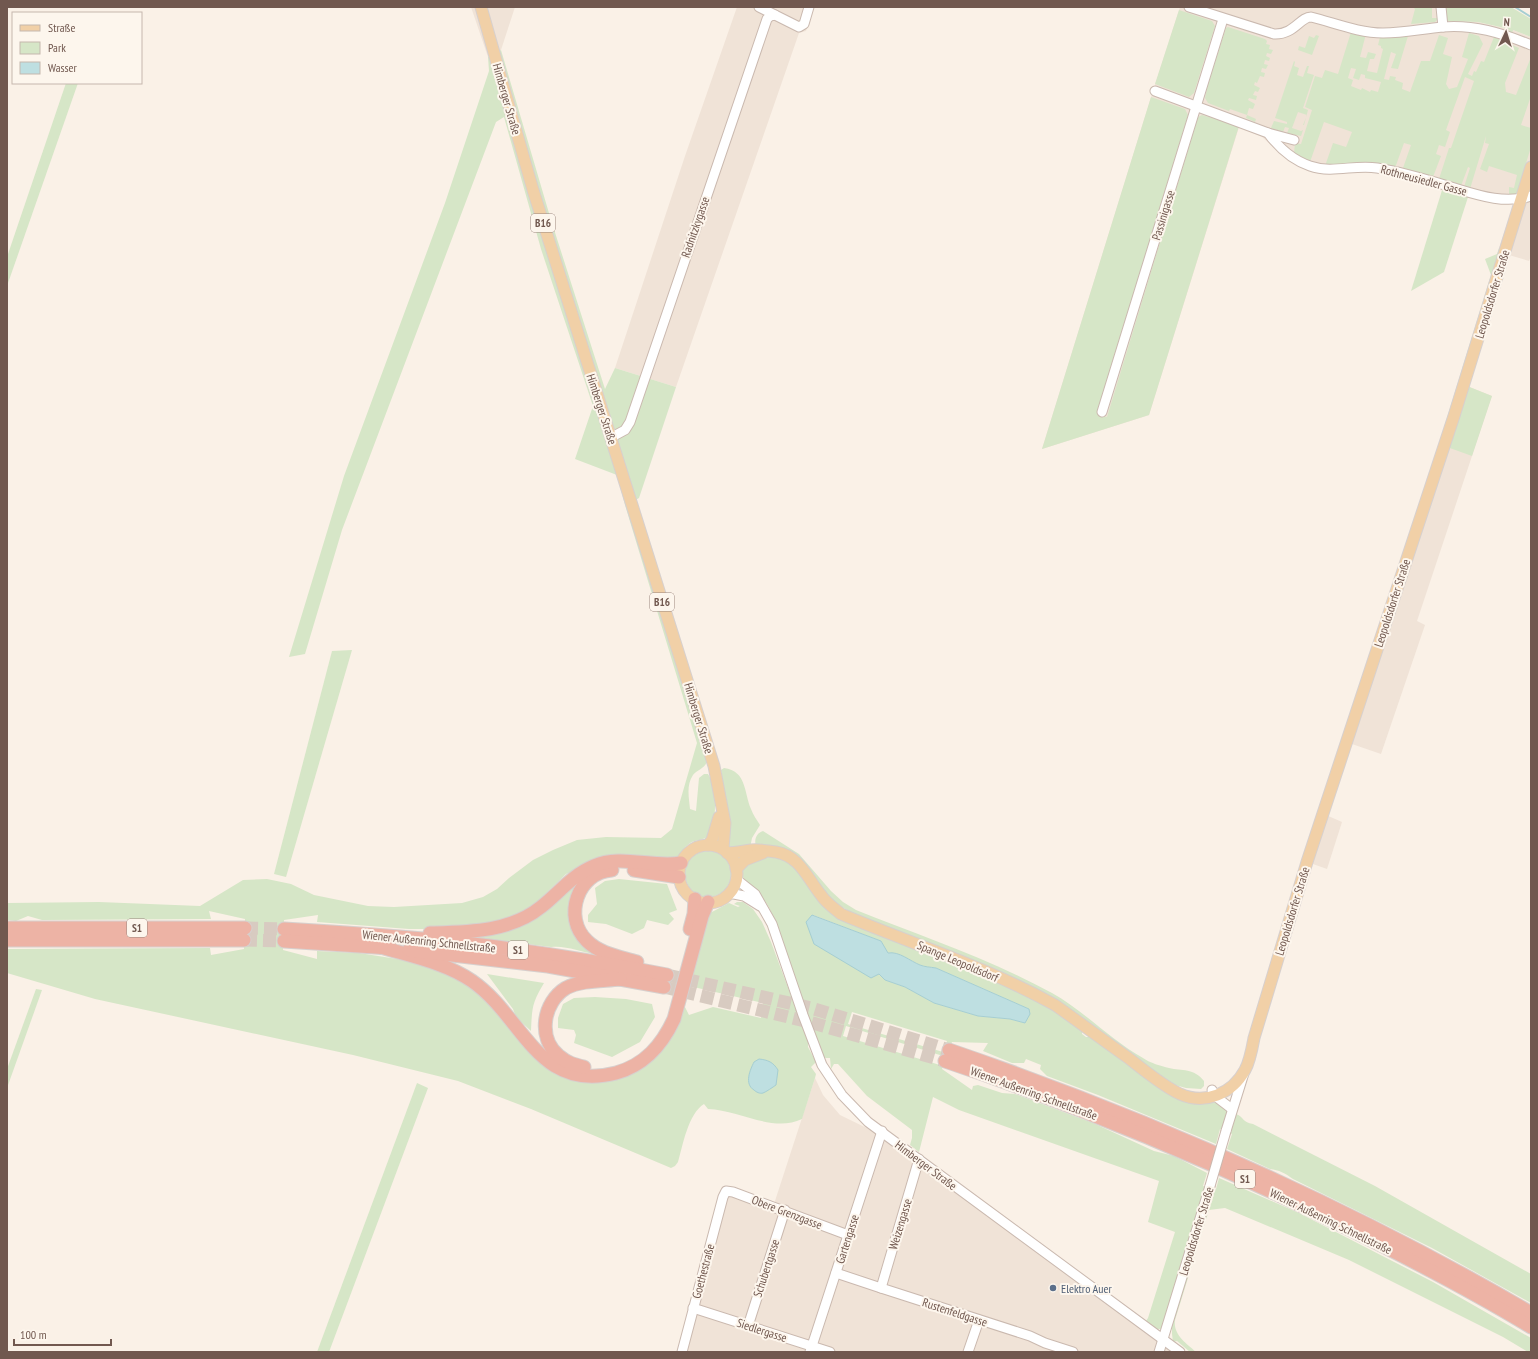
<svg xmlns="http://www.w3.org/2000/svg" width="1538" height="1359" viewBox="0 0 1538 1359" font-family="'PT Sans Narrow',sans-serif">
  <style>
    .residential { fill: #f0e3d7 }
    .green { fill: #d6e6c7; fill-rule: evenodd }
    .water { fill: #bedfe1; stroke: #a5ced2 }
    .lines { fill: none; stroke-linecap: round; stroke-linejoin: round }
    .stream { stroke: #a5ced2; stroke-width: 2 }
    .highway-tunnel { stroke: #d8cbc1; stroke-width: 13; stroke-dasharray: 13 6; stroke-linecap: butt }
    .minor-casing { stroke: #cab9af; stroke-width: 11 }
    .major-casing { stroke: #d7d0ce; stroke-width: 13 }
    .highway-casing { stroke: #d7d0ce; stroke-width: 15 }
    .minor { stroke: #fff; stroke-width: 9 }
    .major { stroke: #f1d0a7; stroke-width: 11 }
    .highway { stroke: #edb3a5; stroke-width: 13 }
    .minor-bridge-casing { stroke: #cab9af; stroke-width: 11; stroke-linecap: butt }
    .minor-bridge { stroke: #fff; stroke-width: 9 }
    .service-dot { fill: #5c6f8a; stroke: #fdf6ed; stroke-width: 1.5 }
    .labels { text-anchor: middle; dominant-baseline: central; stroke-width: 4; stroke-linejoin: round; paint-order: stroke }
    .shield { fill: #fdf6ed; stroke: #9b877e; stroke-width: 1 }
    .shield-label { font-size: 11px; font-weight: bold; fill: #71584f }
    .street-label { font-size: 12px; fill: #71584f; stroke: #fdf6ed }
    .service-label { font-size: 12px; fill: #4e5e75; stroke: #fdf6ed; text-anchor: start }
  </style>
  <rect width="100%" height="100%" fill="#faf1e7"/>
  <g class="residential">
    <polygon points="471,7 515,7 501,50 488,57"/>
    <polygon points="737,7 813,7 806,31 799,33 676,387 615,368 685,156"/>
    <polygon points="1180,7 1446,7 1447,21 1478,22 1513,30 1531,37 1531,256 1529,261 1509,255 1499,248 1514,203 1375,170 1322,172 1277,150 1262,137 1239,127 1149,415 1042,449 1152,94"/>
    <polygon points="1467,386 1492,396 1417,621 1425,625 1381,754 1349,743"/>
    <polygon points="1326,815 1342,822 1327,869 1310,863"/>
    <polygon points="815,1078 823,1095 840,1115 879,1134 1157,1339 1170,1352 678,1352 725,1187 774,1204"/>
  </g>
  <g class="green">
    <polygon points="1413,7 1434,7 1432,7 1432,18 1437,18 1437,20 1435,22 1411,24 1415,9"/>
    <polygon points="1446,7 1511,7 1531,19 1531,37 1513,30 1512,34 1510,33 1509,29 1478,22 1447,21"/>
    <polygon points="1179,10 1212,21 1215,26 1194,93 1189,97 1155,84"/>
    <polygon points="1228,27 1265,39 1267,41 1266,44 1270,45 1269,49 1273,50 1271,54 1267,53 1266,56 1270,58 1269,61 1265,60 1264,64 1268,65 1266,69 1262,68 1261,72 1265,73 1264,77 1260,76 1257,83 1255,82 1254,85 1260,88 1258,92 1255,91 1253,95 1257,96 1256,100 1249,98 1248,100 1255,104 1253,109 1249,108 1247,115 1256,119 1255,122 1246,118 1247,115 1230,109 1229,111 1208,103 1205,98 1208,84 1226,28"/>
    <path d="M1351,32L1366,34L1360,57L1366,58L1368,52L1376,54L1374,59H1370L1367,71L1377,73L1383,49L1381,48V46L1378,45L1380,37L1408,36L1398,69L1391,68L1396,54L1391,52L1384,79L1389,80L1390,76L1396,77L1395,80L1403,83L1402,89L1410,92L1421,61H1430L1439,35L1448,38L1443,54L1452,57L1446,84L1449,89L1457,87L1468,59L1462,57L1469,33L1479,36L1483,44L1468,74L1472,76L1474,71L1476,72L1481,61L1484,62L1494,37L1519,48L1505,83L1506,92L1516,95L1531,57V96L1521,125L1531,128V147L1516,196H1509V187L1514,188L1517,175L1489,166L1487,172L1480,169L1489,144L1485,143L1486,136L1470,189L1464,187L1470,168L1468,167L1461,186L1439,179L1449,148H1451L1474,81L1465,77L1446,130L1450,132L1445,147L1439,145L1436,154L1441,156L1433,177L1403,168L1411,145L1404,143L1395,168L1325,166L1333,143L1346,147L1352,132L1324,122L1310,162L1294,153L1295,143L1301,144L1312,110L1305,107L1315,76L1322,78L1325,70L1338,74ZM1351,68L1356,69L1353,78L1359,80L1361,74L1365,75V78L1381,82L1378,92L1371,90L1370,92L1362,88L1361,90L1351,86L1353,80L1348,78Z"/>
    <polygon points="1316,35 1319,36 1312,55 1298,50 1299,46 1305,48 1309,36 1314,38"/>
    <path d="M501,50L551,220L605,389L615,368L676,387L639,498L627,505L707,762C704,769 697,770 693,775C686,785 689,798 690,809L696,811L699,778L704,774H708C717,787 718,825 707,837C703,840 697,840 692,842C686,845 681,852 677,858L573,871L566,874L537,902L531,910L502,923L446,929H409L317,922L318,915L284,920L283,950L317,959V951L359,953L410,961L433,966L473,986L567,1075L640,1067L683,1003L689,1015L713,1007L761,1018L763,1003L689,986L710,913L729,903L738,907L740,906L734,904L737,902H743L753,909L762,922L771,942L808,1041V1047L816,1062L811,1067L816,1074L815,1078L802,1119C773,1133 739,1110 708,1109L704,1104C688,1114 683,1145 678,1162L675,1166L671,1168L531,1109L458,1081L353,1055L95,999L7,973V949L210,948L211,955L244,949L245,919L209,911L211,919L42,920L28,916L16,921L7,920V903L99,902L200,906L243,880L267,879L291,884L314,895L368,906L394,907L462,903L483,897L497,889L509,878L533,860L553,850L577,840L606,837L661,838L672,829L697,743L625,505L617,475L575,459L593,406L541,249L504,117L496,122L342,530L305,654L289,657L344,476L445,203L489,71L488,57Z"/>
    <polygon points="1294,61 1295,62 1294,66 1299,68 1297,75 1303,77 1307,66 1309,66 1307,73 1314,75 1303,108 1308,110 1304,125 1303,125 1307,115 1298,112 1292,128 1301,131 1303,130 1301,136 1287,133 1289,128 1285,127 1283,132 1271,128 1274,121 1287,124 1287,122 1275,118"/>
    <polygon points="66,83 78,83 7,286 7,257"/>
    <polygon points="1151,97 1185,109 1188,115 1097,414 1107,417 1198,117 1202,115 1239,126 1149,415 1042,449"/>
    <polygon points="1443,187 1469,194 1444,272 1411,291"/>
    <polygon points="1499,248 1509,255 1467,386 1492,396 1472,456 1447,447 1438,447 1491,275 1485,259 1497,254"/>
    <polygon points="352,650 286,877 274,874 332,651"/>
    <path d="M724,768C747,771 744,793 751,809C753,815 757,820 760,825L752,838L750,848L735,850L728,845V817L721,770Z"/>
    <path d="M763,831L799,854L831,891L843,902L856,910C921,936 990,959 1052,993C1084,1011 1111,1040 1143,1058C1150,1063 1161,1066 1169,1068C1182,1071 1194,1068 1204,1081V1086L1201,1089L1186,1088L1175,1085L1156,1074L1065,1008L860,917L840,906L824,892L804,864L756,847C754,840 756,833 763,831Z"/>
    <circle cx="708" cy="874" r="23"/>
    <path d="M769,857L781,859L790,863L800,872L823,904L1034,997L1082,1030V1034L1086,1037H1094L1159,1085L1217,1103L1229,1110L1223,1130L1220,1129L1216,1144L1098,1095L1047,1076L1040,1069L1041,1065L1026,1059L1024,1063H1012L983,1051L988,1043L952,1042L942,1069L972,1090L973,1086L978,1085L1002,1093L1015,1094L1093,1123L1154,1151L1174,1156L1207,1173L1203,1186L1206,1187L1164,1326L1161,1329H1156L1146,1321L1148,1318L1175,1232L1148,1222L1159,1181L959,1110L933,1097L919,1152L910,1145L912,1138V1130L867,1096L838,1064H834L831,1069L830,1058H826L823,1057L814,1037L775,921C773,916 770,909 767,904C761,895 752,889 746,882C732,864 757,858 769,857ZM813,915L881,941L887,953C899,951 910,961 920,965C925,967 931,967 936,968L1029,1009L1025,1023L1010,1019L978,1016L934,1003L905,987L885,980ZM852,1012L947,1041L943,1052L848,1024ZM846,1026L943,1056L940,1065L843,1036Z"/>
    <path d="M623,863L669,868L674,866V871C654,869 626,862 607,867C575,875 560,914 582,940C586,945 591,948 596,951L595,954C581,952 565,945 551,947L464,936L465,934C487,933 511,930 530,918C552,904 567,881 590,870C601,865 612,864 623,863Z"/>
    <polygon points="619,879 667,884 677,910 669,913 674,919 668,925 647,920 644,928 632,934 606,924 588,922 588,915 597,904 595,888 605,881"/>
    <path d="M487,974L544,983C532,1003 532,1008 531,1031L516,1017L513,1009Z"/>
    <polygon points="36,989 42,990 7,1088 7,1069"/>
    <polygon points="595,997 626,999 652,1004 655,1017 640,1042 612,1057 574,1043 576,1035 574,1030 558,1028 558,1018 563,1004 574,998"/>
    <polygon points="417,1083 428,1088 329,1352 317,1352"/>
    <path d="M1236,1114C1243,1116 1243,1123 1253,1124L1375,1186L1531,1274V1303L1432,1248L1293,1179C1285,1173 1279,1170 1270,1169L1227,1149L1232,1134L1230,1133Z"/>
    <path d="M1219,1178L1299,1213L1433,1282L1531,1338V1352H1528L1503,1337L1349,1260L1225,1208L1209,1210L1175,1320C1173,1335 1186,1343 1196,1352H1190L1177,1341L1173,1342L1172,1334V1324L1212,1192L1216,1189Z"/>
  </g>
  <g class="water">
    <path d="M812,915L881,941L888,953C899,951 910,961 920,965C925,967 930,967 936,968L1029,1009L1030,1014L1025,1023L1010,1019L978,1016L934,1003L905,987L885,980L879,974L871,978L814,944L806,922Z"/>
    <path d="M759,1059C768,1060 773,1062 778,1070L776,1085C773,1087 766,1092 763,1093C760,1094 756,1092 754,1090C744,1084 750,1070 754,1062Z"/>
  </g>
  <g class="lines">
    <polyline class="stream" points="1515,7 1531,17"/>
    <g class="highway-tunnel">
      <polyline points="245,928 284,929"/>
      <polyline points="244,940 284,941"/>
      <polyline points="667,975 811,1008 949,1050"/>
      <polyline points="664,987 809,1022 945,1061"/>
    </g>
    <g class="minor-casing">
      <g id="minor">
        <polyline points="759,7 799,27 804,24 809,7"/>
        <path d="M1189,7L1274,34C1294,35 1300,17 1311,17C1335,23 1359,33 1383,33C1403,33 1422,29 1442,27C1473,24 1502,33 1531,45"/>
        <polyline points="1441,7 1443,27"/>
        <path d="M1155,91L1268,133C1279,148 1292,160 1310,166C1333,174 1355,164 1377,168C1401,172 1425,179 1448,186C1475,194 1503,205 1531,196"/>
        <polyline points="1268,133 1294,140"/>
        <polyline points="1102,412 1223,19"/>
        <polyline points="612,437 625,430 630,422 767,19 770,16 775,15"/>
        <polyline points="736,879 755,894 772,924 803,1015 822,1065 842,1095 868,1122 1180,1352"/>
        <polyline points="729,893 744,896 760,906"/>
        <polyline points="1212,1090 1215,1096 1232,1109"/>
        <polyline points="1226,1131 1244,1073"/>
        <polyline points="836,1273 881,1288 1030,1336 1045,1343 1073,1352"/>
        <polyline points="881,1288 919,1159"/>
        <polyline points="693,1308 830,1352"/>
        <polyline points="748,1326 785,1210"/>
        <polyline points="682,1352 723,1197 726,1191 733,1192 848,1235"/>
        <polyline points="810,1352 882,1131"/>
        <polyline points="968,1352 979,1320"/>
        <polyline points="1159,1352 1210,1186"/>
      </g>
    </g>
    <g class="major-casing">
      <g id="major">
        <polyline points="481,7 533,190 714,766 725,823 723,849"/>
        <polyline points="708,845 712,840 719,817"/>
        <circle cx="708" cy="874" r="29"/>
        <path d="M727,853C736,853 743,851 751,850C759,849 768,851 776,852C800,856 807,878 821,895C826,903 834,908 841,914C912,944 987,967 1055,1005C1079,1022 1103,1040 1127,1057C1143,1069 1161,1085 1180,1094C1205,1105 1232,1094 1245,1070C1250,1061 1252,1049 1254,1038L1307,862L1454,416L1531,167"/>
        <polyline points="736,869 745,860 763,853"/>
      </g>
    </g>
    <g class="highway-casing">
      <g id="highway">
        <path d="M612,870C578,872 562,917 587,941C600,954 621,957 637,962"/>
        <polyline points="634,870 679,877"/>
        <polyline points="7,928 245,928"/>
        <path d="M284,929C350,933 416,937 481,945C543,953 605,963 667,975"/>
        <polyline points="690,929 694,914 695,899"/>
        <path d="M430,933C469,932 510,932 541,907C559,893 572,875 594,866C621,854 652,868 681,863"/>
        <polyline points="7,940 244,940"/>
        <polyline points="284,941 390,948"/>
        <path d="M381,947C411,956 446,963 472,981C524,1017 537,1093 616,1073C645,1065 662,1045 674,1019L702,916L708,902"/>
        <polyline points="409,950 548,966 664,987"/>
        <path d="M949,1050C1151,1119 1346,1205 1531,1313"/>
        <path d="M945,1061C1081,1107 1214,1162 1343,1226C1406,1257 1470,1290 1531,1327"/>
        <path d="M584,1067C575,1065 567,1063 559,1056C537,1038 543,1002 566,988C581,980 603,981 620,979"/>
      </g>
    </g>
    <use href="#minor" class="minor"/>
    <use href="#major" class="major"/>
    <use href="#highway" class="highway"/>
    <g class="minor-bridge-casing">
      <polyline id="minor-bridge" points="1210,1186 1226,1131"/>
    </g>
    <use href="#minor-bridge" class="minor-bridge"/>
  </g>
  <circle class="service-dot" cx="1053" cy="1288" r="4"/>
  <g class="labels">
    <g class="shield">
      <rect x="531" y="214" width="24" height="18" rx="3"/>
      <rect x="650" y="593" width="24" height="18" rx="3"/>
      <rect x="127" y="919" width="20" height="18" rx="3"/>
      <rect x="508" y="941" width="20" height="18" rx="3"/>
      <rect x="1235" y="1170" width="20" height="18" rx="3"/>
    </g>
    <g class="shield-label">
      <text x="543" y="223">B16</text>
      <text x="662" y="602">B16</text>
      <text x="137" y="928">S1</text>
      <text x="518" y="950">S1</text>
      <text x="1245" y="1179">S1</text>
    </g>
    <g class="street-label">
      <text transform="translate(507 99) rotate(74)">Himberger Straße</text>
      <text transform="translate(1424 180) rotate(15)">Rothneusiedler Gasse</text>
      <text transform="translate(1163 215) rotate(-73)">Passinigasse</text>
      <text transform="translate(695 227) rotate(-71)">Radnitzkygasse</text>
      <text transform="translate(1492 294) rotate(-73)">Leopoldsdorfer Straße</text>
      <text transform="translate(602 409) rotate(72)">Himberger Straße</text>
      <text transform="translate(1392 603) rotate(-72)">Leopoldsdorfer Straße</text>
      <text transform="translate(699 718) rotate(73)">Himberger Straße</text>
      <text transform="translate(1292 911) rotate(-73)">Leopoldsdorfer Straße</text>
      <text transform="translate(429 941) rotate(6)">Wiener Außenring Schnellstraße</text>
      <text transform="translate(958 961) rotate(23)">Spange Leopoldsdorf</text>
      <text transform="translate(1034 1093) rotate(20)">Wiener Außenring Schnellstraße</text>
      <text transform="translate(926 1165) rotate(37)">Himberger Straße</text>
      <text transform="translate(787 1212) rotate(21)">Obere Grenzgasse</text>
      <text transform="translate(1331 1221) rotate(26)">Wiener Außenring Schnellstraße</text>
      <text transform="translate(900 1224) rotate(-73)">Weizengasse</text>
      <text transform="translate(1196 1231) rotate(-73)">Leopoldsdorfer Straße</text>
      <text transform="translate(847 1239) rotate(-72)">Gartengasse</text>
      <text transform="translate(766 1268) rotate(-72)">Schubertgasse</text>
      <text transform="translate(703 1271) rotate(-75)">Goethestraße</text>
      <text transform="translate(955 1312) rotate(18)">Rustenfeldgasse</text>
      <text transform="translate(762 1330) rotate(18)">Siedlergasse</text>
    </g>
    <g class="service-label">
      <text x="1061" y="1288">Elektro Auer</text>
    </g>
  </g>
  <rect width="1538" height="1359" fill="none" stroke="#71584f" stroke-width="16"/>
  <rect x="12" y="12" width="130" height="72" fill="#fdf6ed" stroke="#c5b7ae"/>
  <rect x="20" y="25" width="20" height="6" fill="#f1d0a7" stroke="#c5b7ae"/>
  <text x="48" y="32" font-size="12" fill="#71584f">Straße</text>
  <rect x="20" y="42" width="20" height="12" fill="#d6e6c7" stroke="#c5b7ae"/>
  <text x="48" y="52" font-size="12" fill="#71584f">Park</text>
  <rect x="20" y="62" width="20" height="12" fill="#bedfe1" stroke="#c5b7ae"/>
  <text x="48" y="72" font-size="12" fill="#71584f">Wasser</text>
  <g transform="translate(1506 32) rotate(4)" stroke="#fdf6ed" stroke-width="3" paint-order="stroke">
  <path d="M0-3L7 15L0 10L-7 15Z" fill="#71584f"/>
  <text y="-6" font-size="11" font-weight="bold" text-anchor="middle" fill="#71584f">N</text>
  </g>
  <path d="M14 1339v6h97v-6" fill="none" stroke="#71584f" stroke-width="2"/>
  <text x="20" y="1339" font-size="12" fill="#71584f" stroke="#fdf6ed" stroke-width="3" paint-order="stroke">100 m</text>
</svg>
